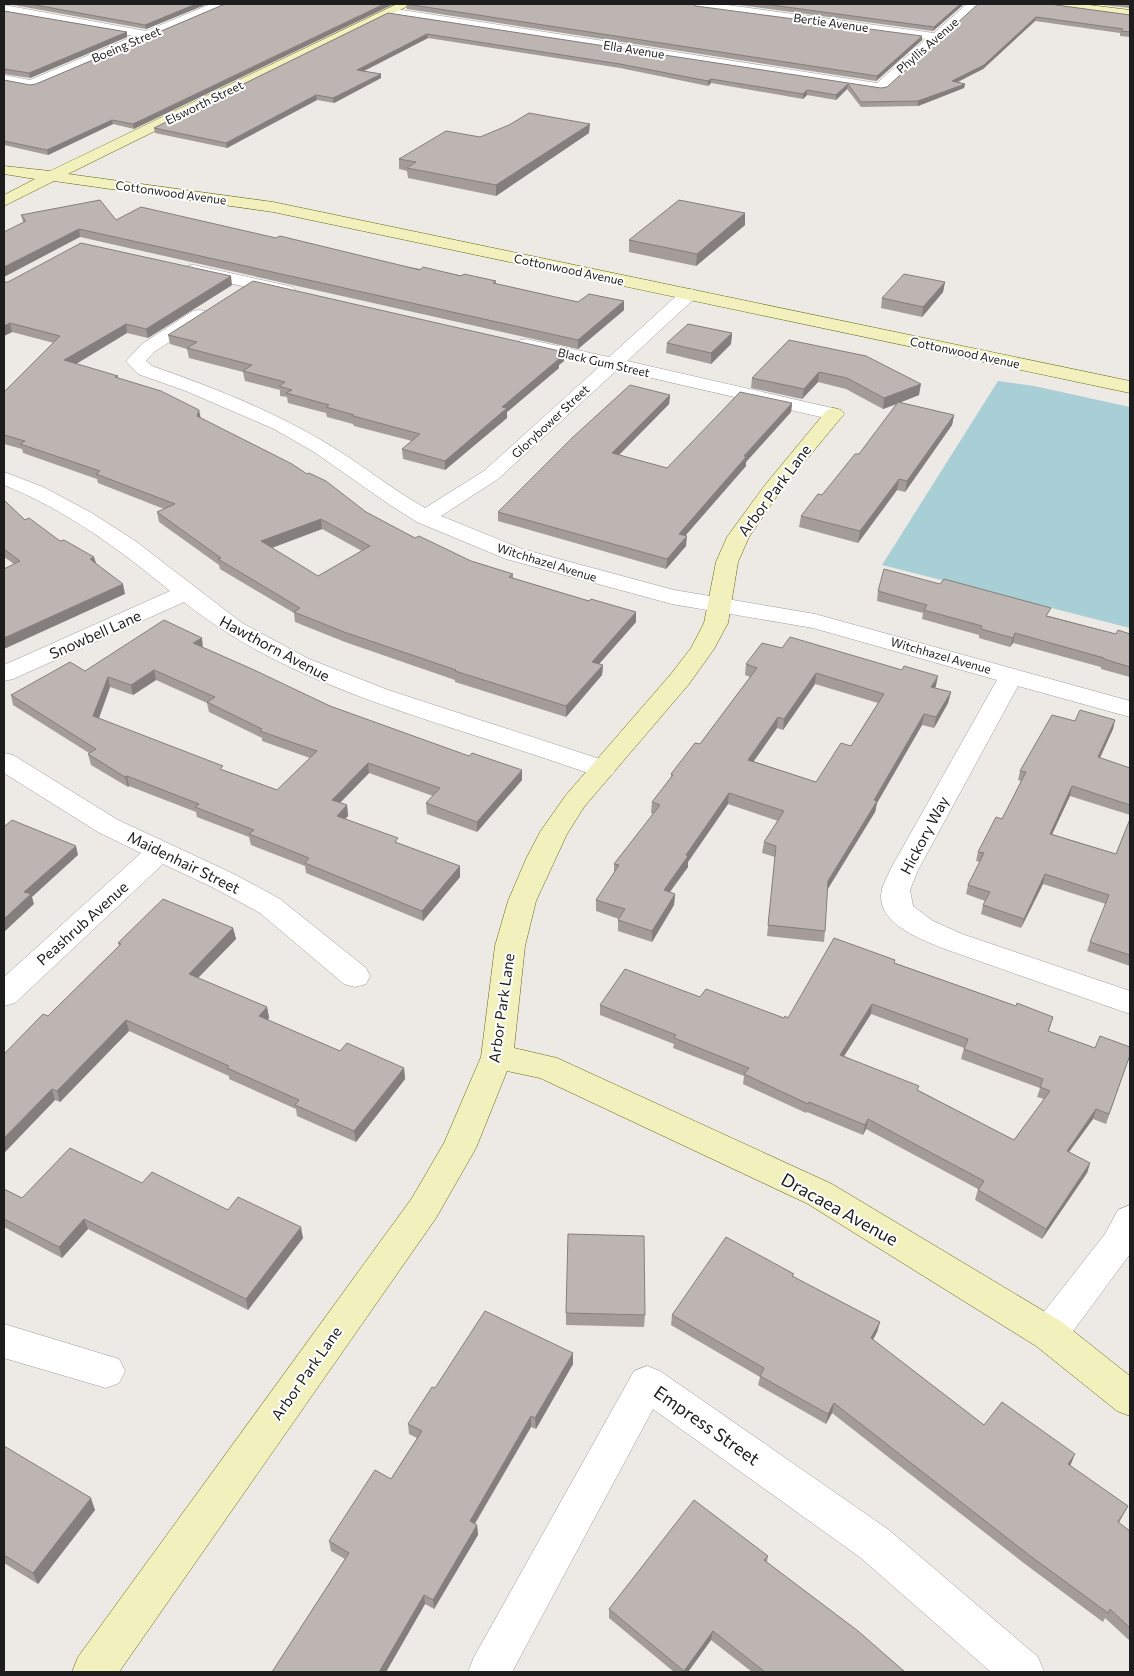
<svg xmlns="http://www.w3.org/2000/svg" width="1134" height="1676" viewBox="0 0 1134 1676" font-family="Commissioner,sans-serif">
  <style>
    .water { fill: #a9cfd6 }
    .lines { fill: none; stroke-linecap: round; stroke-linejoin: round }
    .street-casing { stroke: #9e9e9e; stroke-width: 1 }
    .secondary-casing { stroke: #646710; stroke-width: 1 }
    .street { fill: #fff; fill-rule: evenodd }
    .secondary { fill: #f2f1bd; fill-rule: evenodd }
    .wall { fill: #a39c98; fill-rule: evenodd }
    .shaded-wall { fill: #847f7c }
    .building { fill: #bdb5b1; stroke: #847f7c; fill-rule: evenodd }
    .labels { text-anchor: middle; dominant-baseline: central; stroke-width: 4; stroke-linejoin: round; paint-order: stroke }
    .far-street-label { font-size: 12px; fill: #1d1d1d; stroke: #fff }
    .street-label { font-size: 15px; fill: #1d1d1d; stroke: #fff }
    .near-street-label { font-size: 18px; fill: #1d1d1d; stroke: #fff }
  </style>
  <rect width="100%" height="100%" fill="#ede9e4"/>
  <polygon class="water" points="998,381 1034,386 1130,407 1130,628 882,565"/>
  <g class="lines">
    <g class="street-casing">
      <g id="street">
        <polygon points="211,4 227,4 225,7 36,87 31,88 4,83 4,75 30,80 134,36 4,13 4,5 146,31"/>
        <polygon points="690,4 720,4 934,33 967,4 980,4 885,90 880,91 389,16 383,12 389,8 877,83 926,39 696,8"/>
        <polygon points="194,265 293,287 296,291 293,295 287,296 188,274 186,270 188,266"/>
        <path d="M689,289L695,290L698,294L695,298L627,361L841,410L844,414L841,418L834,420L617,370L498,479L441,516L522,549L674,590L815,614L1130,701V717L1018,686L918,870L910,890L913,906L933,921L962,934L1130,991V1014L942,948C918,938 874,922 882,889C884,882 888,876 890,870L997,680L813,628L672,604L506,559L417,522L390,505L314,452L274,429L186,391L138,374L126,361L142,344L193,311L199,310L205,311L208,315L205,319L154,352L146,361L152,366C212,387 271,410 326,443C360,463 390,488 425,508L484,471L600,366L520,348L517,344L520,340L526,339L609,357L683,290Z"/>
        <path d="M4,472L43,487L90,512L134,540L242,623L309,659L388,690L612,763L616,769L612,775L603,777L594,775C551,760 508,746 464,732C365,700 267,668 184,602L13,679L4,681V665L170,591C119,549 66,510 4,485Z"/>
        <polygon points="4,753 13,755 118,820 234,874 280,899 366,968 370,976 366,984 355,987 344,984 260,913 214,888 163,864 15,1003 4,1006 4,977 141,853 98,832 4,773"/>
        <polygon points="1130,1205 1130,1254 1062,1346 1049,1350 1036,1346 1031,1334 1036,1322 1105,1234 1118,1210"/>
        <polygon points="4,1324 119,1359 125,1371 119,1383 106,1388 4,1358"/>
        <polygon points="647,1366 660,1371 889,1530 1038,1657 1044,1672 991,1672 861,1558 653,1409 512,1672 468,1672 474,1657 634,1371"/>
      </g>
    </g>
    <g class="secondary-casing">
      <g id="secondary">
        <polygon points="397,4 412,4 68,174 273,202 1130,381 1130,393 273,212 54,181 4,206 4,195 35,179 4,174 4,166 50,171"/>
        <polygon points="1050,4 1081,4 1130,10 1130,18 1056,8"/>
        <polygon points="834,408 841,410 844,414 779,493 749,537 738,562 728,623 714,649 689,684 584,807 567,834 536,901 525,946 514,1048 557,1058 832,1184 1062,1322 1130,1376 1130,1416 1117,1411 1036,1346 808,1204 540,1078 507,1071 476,1148 436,1218 119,1672 72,1672 78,1657 412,1198 444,1143 481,1057 495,946 508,901 526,859 540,832 566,795 671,674 691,648 704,623 716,562 727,537 765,485 827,410"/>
      </g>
    </g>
    <use href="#street" class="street"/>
    <use href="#secondary" class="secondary"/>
  </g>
  <g class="wall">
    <polygon points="8,4 207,4 146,29"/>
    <polygon points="225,4 134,129 113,124 48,155 4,145 4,80 30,85 36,84"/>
    <polygon points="406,4 696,6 922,40 876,81 407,9"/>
    <polygon points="732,4 964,4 933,31"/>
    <polygon points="1094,4 1130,4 1130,8"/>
    <polygon points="1056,5 1130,15 1130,37 1120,36 1120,33 1035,21 983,69 958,82 965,84 964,88 918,106 861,107 847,89 836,100 807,95 803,99 711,83 708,86 620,68 428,38 364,71 381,74 381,78 334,103 317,100 227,148 155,133 154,128 388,13 881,88 887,87"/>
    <polygon points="4,11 127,32 127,37 30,78 4,74"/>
    <polygon points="589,133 496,196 408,178 407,171 399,169 399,159 480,137"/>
    <polygon points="21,215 116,220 496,281 496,284 578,302 624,310 578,349 80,237 23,222"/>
    <polygon points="745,225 696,266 629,252 629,240"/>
    <path d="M4,282L232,285L148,338L127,333L76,364L118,378L201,418L366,512L415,538L471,561L513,574V578L589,601L636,612V622L599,664L603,665L602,675L566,717L455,682V680L345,642L295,622L294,613L220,569L219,565L159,522L157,512L164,509L98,483L97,479L23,453L22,449L4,444V392L54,343L12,332L4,336ZM322,529L362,551L318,576L272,548Z"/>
    <polygon points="945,282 943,292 922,317 881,308 882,298"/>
    <polygon points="732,333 731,344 711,364 666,353 667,343"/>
    <polygon points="168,335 564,352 564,361 559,365 559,368 507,412 507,418 445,470 403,459 402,449 412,441 354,426 353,424 327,417 326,413 288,403 287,397 280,396 280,390 245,381 243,372 189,358 187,349 170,344"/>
    <polygon points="789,340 919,395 899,403 954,415 952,425 905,492 897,490 858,543 799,527 801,516 822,495 859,454 897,404 883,409 846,389 818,382 802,399 751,388 752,378"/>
    <polygon points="670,395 669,404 619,455 667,468 792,403 791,412 746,462 746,466 685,536 686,546 666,569 498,521 498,512"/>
    <polygon points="4,500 25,520 60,541 96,564 125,594 14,564 4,557"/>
    <polygon points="878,591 1049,616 1116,634 1130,634 1130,677 1101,669 1101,667 1013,643 1010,647 979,638 979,635 922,619 923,613 877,601"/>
    <path d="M203,648L330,706L522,780L477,832L427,814L426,803L433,796L369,773L340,803L347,805L348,816L345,819L398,843L460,866V877L423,921L306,873L305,866L251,845L249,837L197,817L196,812L129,786L128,787L91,765L88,754L89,753L13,705L11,695L85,671ZM156,680L207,703L209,712L262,738V741L310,758L277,790L223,770L99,718L110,687L133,695Z"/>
    <path d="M782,648L936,686L935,688L951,692L948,703L934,728L922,725L877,803L875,812L827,890L825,931L824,942L767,936L775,857L762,853L764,842L778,821L728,804L688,862V867L670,892L675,894L674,905L652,942L618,931V920L619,919L596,911V900L614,873V864L653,814L651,813L652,802L671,777V774L700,744L750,677L745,675L746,664ZM815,684L878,703L851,746L816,782L753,761L777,728L783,730Z"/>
    <polygon points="1115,720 1113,729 1100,758 1130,768 1130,815 1070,796 1052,834 1116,854 1130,819 1130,966 1087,951 1090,942 1106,904 1043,884 1021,928 981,914 983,905 985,901 966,894 968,885 980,862 976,861 978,852 1002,819 1021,781 1018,780 1020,771 1075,721"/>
    <polygon points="233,928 236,939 198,978 267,1007 269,1018 268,1020 340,1051 404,1068 405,1079 356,1142 297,1116 296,1109 229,1079 229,1076 129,1031 60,1102 55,1100 4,1153 48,1016 119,946 118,943"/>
    <path d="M895,963L1016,1006L1053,1017L1049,1031L1095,1048L1130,1055L1106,1124L1093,1119L1069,1152L1090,1163L1087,1173L1042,1239L975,1200L978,1189L866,1129L863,1135L807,1112L806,1113L743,1084L744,1076L673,1048L674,1044L600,1015V1005L700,997L784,1018H788ZM871,1014L964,1048L961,1059L1040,1088L1037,1097L1044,1099L1014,1140L918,1090L844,1056Z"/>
    <polygon points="142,1183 228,1210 303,1238 248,1310 88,1229 62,1258 4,1227 4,1189 22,1198"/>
    <polygon points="793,1277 880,1322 877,1332 873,1340 984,1425 1071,1464 1069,1466 1128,1506 1119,1523 1130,1531 1130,1641 1105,1618 1103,1622 1025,1564 832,1413 826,1424 758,1385 760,1377 671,1325 672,1315"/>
    <polygon points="566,1313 645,1315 644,1327 566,1325"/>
    <polygon points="573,1364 536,1429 531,1427 475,1524 477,1525 478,1535 434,1609 425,1604 386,1672 272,1672 345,1559 331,1551 329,1541 391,1479 417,1438 409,1434 408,1424 435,1388"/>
    <polygon points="4,1446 95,1510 38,1584 4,1563"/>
    <polygon points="768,1556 767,1562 905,1672 752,1672 711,1640 688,1672 674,1672 609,1618 609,1609"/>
  </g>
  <g class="shaded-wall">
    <polygon points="196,4 207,4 146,29 145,25"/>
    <polygon points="384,4 394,4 134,129 133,124"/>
    <polygon points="960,4 964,4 933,31 934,27"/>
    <polygon points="1036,17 1035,21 983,69 951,85 952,81"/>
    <polygon points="127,32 127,37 30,78 29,73"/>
    <polygon points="427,34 428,38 358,74 357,70"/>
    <polygon points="922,36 922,40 876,81 877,76"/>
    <polygon points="381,74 381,78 334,103 333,98"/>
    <polygon points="711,79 711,83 708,86 708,81"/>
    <polygon points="848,84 847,89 836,100 836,95"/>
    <polygon points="965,84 964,88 918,106 918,101"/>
    <polygon points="807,90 807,95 803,99 803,94"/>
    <polygon points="316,95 317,100 227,148 226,143"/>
    <polygon points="112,120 113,124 48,155 47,150"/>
    <polygon points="590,124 589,133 496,196 496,185"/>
    <polygon points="745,213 745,225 696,266 697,254"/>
    <polygon points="79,229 80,237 4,277 4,267"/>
    <polygon points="231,276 232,285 148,338 146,329"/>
    <polygon points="945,282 943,292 922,317 923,307"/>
    <polygon points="624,301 624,310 578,349 578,340"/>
    <polygon points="10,323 12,332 4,336 4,326"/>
    <polygon points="126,324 127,333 66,370 64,360"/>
    <polygon points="732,333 731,344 711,364 711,353"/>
    <polygon points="564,352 564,361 559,365 559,368 507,412 507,418 445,470 445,461 502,407"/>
    <polygon points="819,372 818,382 802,399 804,389"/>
    <polygon points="921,384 919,395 883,409 884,398"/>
    <polygon points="670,395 669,404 611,463 612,453"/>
    <polygon points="792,403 791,412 746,462 746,466 678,544 679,534 744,456"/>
    <polygon points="199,410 201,419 197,416"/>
    <polygon points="954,415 952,425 905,492 907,481"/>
    <polygon points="899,479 897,490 858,543 860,531"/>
    <polygon points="321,519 322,529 263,551 261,541"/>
    <polygon points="687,536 686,546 666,569 667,559"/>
    <polygon points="94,557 97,566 90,559"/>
    <polygon points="123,584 125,594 4,649 4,638"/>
    <polygon points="636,612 636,622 592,672 592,662"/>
    <polygon points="1015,633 1013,643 1010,647 1013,638"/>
    <polygon points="202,638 203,648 193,643"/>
    <polygon points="603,665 602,675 566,717 566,706"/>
    <polygon points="154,670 156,680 133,695 131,685"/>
    <polygon points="816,673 815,684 783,730 784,719"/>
    <polygon points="938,676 936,686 929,697 931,687"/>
    <polygon points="108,677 110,687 96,726 93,716"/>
    <polygon points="951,692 948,703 934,728 936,717"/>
    <polygon points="924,714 922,725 877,803 875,812 826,892 828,881"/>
    <polygon points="778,717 777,728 747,771 748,760"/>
    <polygon points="1115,720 1113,729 1096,766 1098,757"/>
    <polygon points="368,763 369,773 333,810 332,800"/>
    <polygon points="522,770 522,780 477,832 477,822"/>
    <polygon points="127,776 129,786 128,787 125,777"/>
    <polygon points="1072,786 1070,796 1048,843 1050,834"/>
    <polygon points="729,793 728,804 688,862 688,867 663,901 664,890 686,855"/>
    <polygon points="347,805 348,816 338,826 337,816"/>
    <polygon points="76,846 78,855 32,897 34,904 4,932 4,919 24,892"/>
    <polygon points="460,866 460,877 423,921 422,911"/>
    <polygon points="1045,874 1043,884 1021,928 1024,919"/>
    <polygon points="675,894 674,905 652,942 652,931"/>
    <polygon points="233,928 236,939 191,985 189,974"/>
    <polygon points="872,1004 871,1014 839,1064 840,1055"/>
    <polygon points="267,1007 269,1018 261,1027 259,1016"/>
    <polygon points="126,1020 129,1031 60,1102 57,1091"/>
    <polygon points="404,1068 405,1079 356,1142 354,1131"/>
    <polygon points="52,1089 55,1100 4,1153 4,1138"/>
    <polygon points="1096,1109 1093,1119 1063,1160 1067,1151"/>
    <polygon points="868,1119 866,1129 863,1135 865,1125"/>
    <polygon points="1090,1163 1087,1173 1042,1239 1046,1229"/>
    <polygon points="84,1219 88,1229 62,1258 59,1247"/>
    <polygon points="301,1227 303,1238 248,1310 246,1299"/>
    <polygon points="880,1322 877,1332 868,1348 871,1338"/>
    <polygon points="573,1353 573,1364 536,1429 535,1418"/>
    <polygon points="834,1403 832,1413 826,1424 828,1414"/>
    <polygon points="531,1416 531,1427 470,1531 470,1521"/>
    <polygon points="1075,1454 1071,1464 1064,1474 1068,1464"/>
    <polygon points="91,1498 95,1510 38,1584 33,1573"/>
    <polygon points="477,1525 478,1535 434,1609 433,1600"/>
    <polygon points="424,1595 425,1604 386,1672 379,1672"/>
    <polygon points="713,1631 711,1640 688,1672 684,1672 684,1671"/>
  </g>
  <g class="building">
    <polygon points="30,4 196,4 145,25"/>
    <polygon points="225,4 384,4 133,124 112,120 47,150 4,141 4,80 30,85 36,84"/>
    <polygon points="406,4 693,4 696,6 922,36 877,76"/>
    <polygon points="764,4 960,4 934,27"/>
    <polygon points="978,4 1053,4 1056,5 1130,15 1130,32 1121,31 1123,29 1036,17 984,65 952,81 965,84 918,101 861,102 848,84 836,95 807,90 803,94 711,79 708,81 620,64 427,34 357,70 381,74 333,98 316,95 226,143 154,128 388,13 881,88 887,87"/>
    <polygon points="4,11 127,32 29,73 4,69"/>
    <polygon points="529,113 590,124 496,185 407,168 416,162 399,159 446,131 480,137 509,125"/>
    <polygon points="100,200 116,220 141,207 276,238 280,236 420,270 423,267 461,276 464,274 496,281 493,283 578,302 589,294 624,301 578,340 79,229 4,267 4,232 26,221 21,215"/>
    <polygon points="679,200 745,213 697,254 629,240"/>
    <path d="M81,243L231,276L146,329L126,324L64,360L118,376L115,377L161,391L199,410L197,416L292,464L307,474L309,473L326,481L366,512L415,538L419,536L471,561L513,574L509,577L589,601L591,599L636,612L592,662L603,665L566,706L455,671L456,670L344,632L294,612L300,608L218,559L221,558L157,512L175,504L96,474L100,471L20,444L25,441L4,435V392L60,336L10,323L4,326V282H8ZM321,519L370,546L318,576L261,541Z"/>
    <polygon points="904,274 945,282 923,307 882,298"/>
    <polygon points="253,281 564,352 556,358 559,359 502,407 507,408 445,461 402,449 420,434 353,416 354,415 326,407 329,405 286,393 292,390 279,386 285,382 243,371 252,365 187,348 197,342 168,335"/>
    <polygon points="688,324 732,333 711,353 667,343"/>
    <polygon points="789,340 866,356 921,384 884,398 847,378 819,372 804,389 752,378"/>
    <polygon points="630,385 670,395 612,453 667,468 740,392 792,403 744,456 746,457 679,534 687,536 667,559 498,512 572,438"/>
    <polygon points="898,402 954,415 907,481 899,479 860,531 801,516 818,494 822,495 855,454 859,454"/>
    <polygon points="4,500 25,520 29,518 60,541 64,540 94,557 90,559 123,584 4,638 4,569 20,561 4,549"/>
    <polygon points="884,569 940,584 944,579 1051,608 1046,616 1116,634 1118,630 1130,634 1130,667 1104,659 1104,658 1015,633 1013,638 981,629 982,626 924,610 927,605 878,591"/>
    <path d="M164,620L202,638L193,643L252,669L330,706L469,756L472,753L522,770L477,822L426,803L440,788L368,763L332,800L347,805L337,816L398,838L395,842L460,866L422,911L305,863L309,858L249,834L254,830L195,807L199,804L127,776L125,777L88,754L96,749L11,695L70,662L85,671ZM154,670L215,697L207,702L262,729L260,731L317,751L277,790L220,769L223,766L93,716L108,677L131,685Z"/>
    <path d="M790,637L902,670L904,666L938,676L931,687L951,692L936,717L924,714L874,800L877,801L828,881L825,931L768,925L776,846L764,842L784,811L729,793L686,855L688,856L664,890L675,894L652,931L618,920L625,909L596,900L619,865L614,864L660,805L652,802L673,775L671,774L695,743L700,744L757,668L746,664L762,643L782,648ZM816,673L884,694L851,746L841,743L816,782L748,760L778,717L784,719Z"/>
    <polygon points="1080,710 1115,720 1098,757 1130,768 1130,805 1072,786 1050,834 1116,854 1130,819 1130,955 1090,942 1109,895 1045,874 1024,919 983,905 990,892 968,885 984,853 978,852 996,817 1002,819 1026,772 1020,771 1052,715 1075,721"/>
    <polygon points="12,820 76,846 24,892 31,894 4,919 4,827"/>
    <polygon points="163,899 233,928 189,974 267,1007 259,1016 340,1051 347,1043 404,1068 354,1131 295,1105 299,1100 227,1068 229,1066 126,1020 57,1091 52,1089 4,1138 4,1054 43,1014 48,1016 121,944 118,943"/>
    <path d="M834,938L895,960L894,963L1016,1006L1017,1003L1053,1017L1048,1031L1095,1048L1100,1036L1130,1047V1055L1109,1114L1096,1109L1067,1151L1090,1163L1046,1229L978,1190L984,1181L868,1119L865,1125L809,1102L808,1104L744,1074L749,1068L674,1038L676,1035L600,1005L625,969L700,997L706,989L784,1018L785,1016L788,1018ZM872,1004L968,1039L964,1049L1043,1079L1040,1087L1050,1091L1014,1140L917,1090L919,1086L840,1055Z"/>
    <polygon points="70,1148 142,1183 152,1172 228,1210 238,1197 301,1227 246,1299 84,1219 59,1247 4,1219 4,1189 22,1198"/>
    <polygon points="568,1234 644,1236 645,1315 566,1313"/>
    <polygon points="726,1237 794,1274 792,1276 880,1322 871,1338 984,1425 1002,1402 1075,1454 1068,1464 1128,1506 1118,1522 1130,1531 1130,1628 1110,1609 1108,1613 1029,1555 834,1403 828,1414 760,1376 764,1368 672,1315"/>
    <polygon points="485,1311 573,1353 535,1418 531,1416 470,1521 477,1525 433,1600 424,1595 379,1672 272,1672 349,1553 329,1541 375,1470 391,1479 422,1431 408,1424 432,1387 435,1388"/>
    <polygon points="4,1446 91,1498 33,1573 4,1555"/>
    <polygon points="694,1500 768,1556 764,1560 858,1631 905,1672 765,1672 713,1631 684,1671 609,1609"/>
  </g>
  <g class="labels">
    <g class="far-street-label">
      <text transform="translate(831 22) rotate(8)">Bertie Avenue</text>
      <text transform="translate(126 44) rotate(-23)">Boeing Street</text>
      <text transform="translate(927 45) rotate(-41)">Phyllis Avenue</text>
      <text transform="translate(634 49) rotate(9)">Ella Avenue</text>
      <text transform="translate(204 102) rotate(-26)">Elsworth Street</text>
      <text transform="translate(171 192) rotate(8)">Cottonwood Avenue</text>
      <text transform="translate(569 269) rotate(12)">Cottonwood Avenue</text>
      <text transform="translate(965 352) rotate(12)">Cottonwood Avenue</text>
      <text transform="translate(604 362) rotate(13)">Black Gum Street</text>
      <text transform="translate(550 421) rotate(-43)">Glorybower Street</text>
      <text transform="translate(547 562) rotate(17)">Witchhazel Avenue</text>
      <text transform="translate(941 655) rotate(16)">Witchhazel Avenue</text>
    </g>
    <g class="street-label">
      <text transform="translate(774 490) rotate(-53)">Arbor Park Lane</text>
      <text transform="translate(95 634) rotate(-24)">Snowbell Lane</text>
      <text transform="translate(275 648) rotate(28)">Hawthorn Avenue</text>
      <text transform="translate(924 835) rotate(-62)">Hickory Way</text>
      <text transform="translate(184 862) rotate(26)">Maidenhair Street</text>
      <text transform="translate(82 923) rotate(-42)">Peashrub Avenue</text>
      <text transform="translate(501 1008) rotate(-82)">Arbor Park Lane</text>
      <text transform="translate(306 1373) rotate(-55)">Arbor Park Lane</text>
    </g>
    <g class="near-street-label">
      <text transform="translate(840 1209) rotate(29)">Dracaea Avenue</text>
      <text transform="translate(707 1425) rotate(35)">Empress Street</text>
    </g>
  </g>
  <rect width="1134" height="1676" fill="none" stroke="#1d1d1d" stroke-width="10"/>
</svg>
